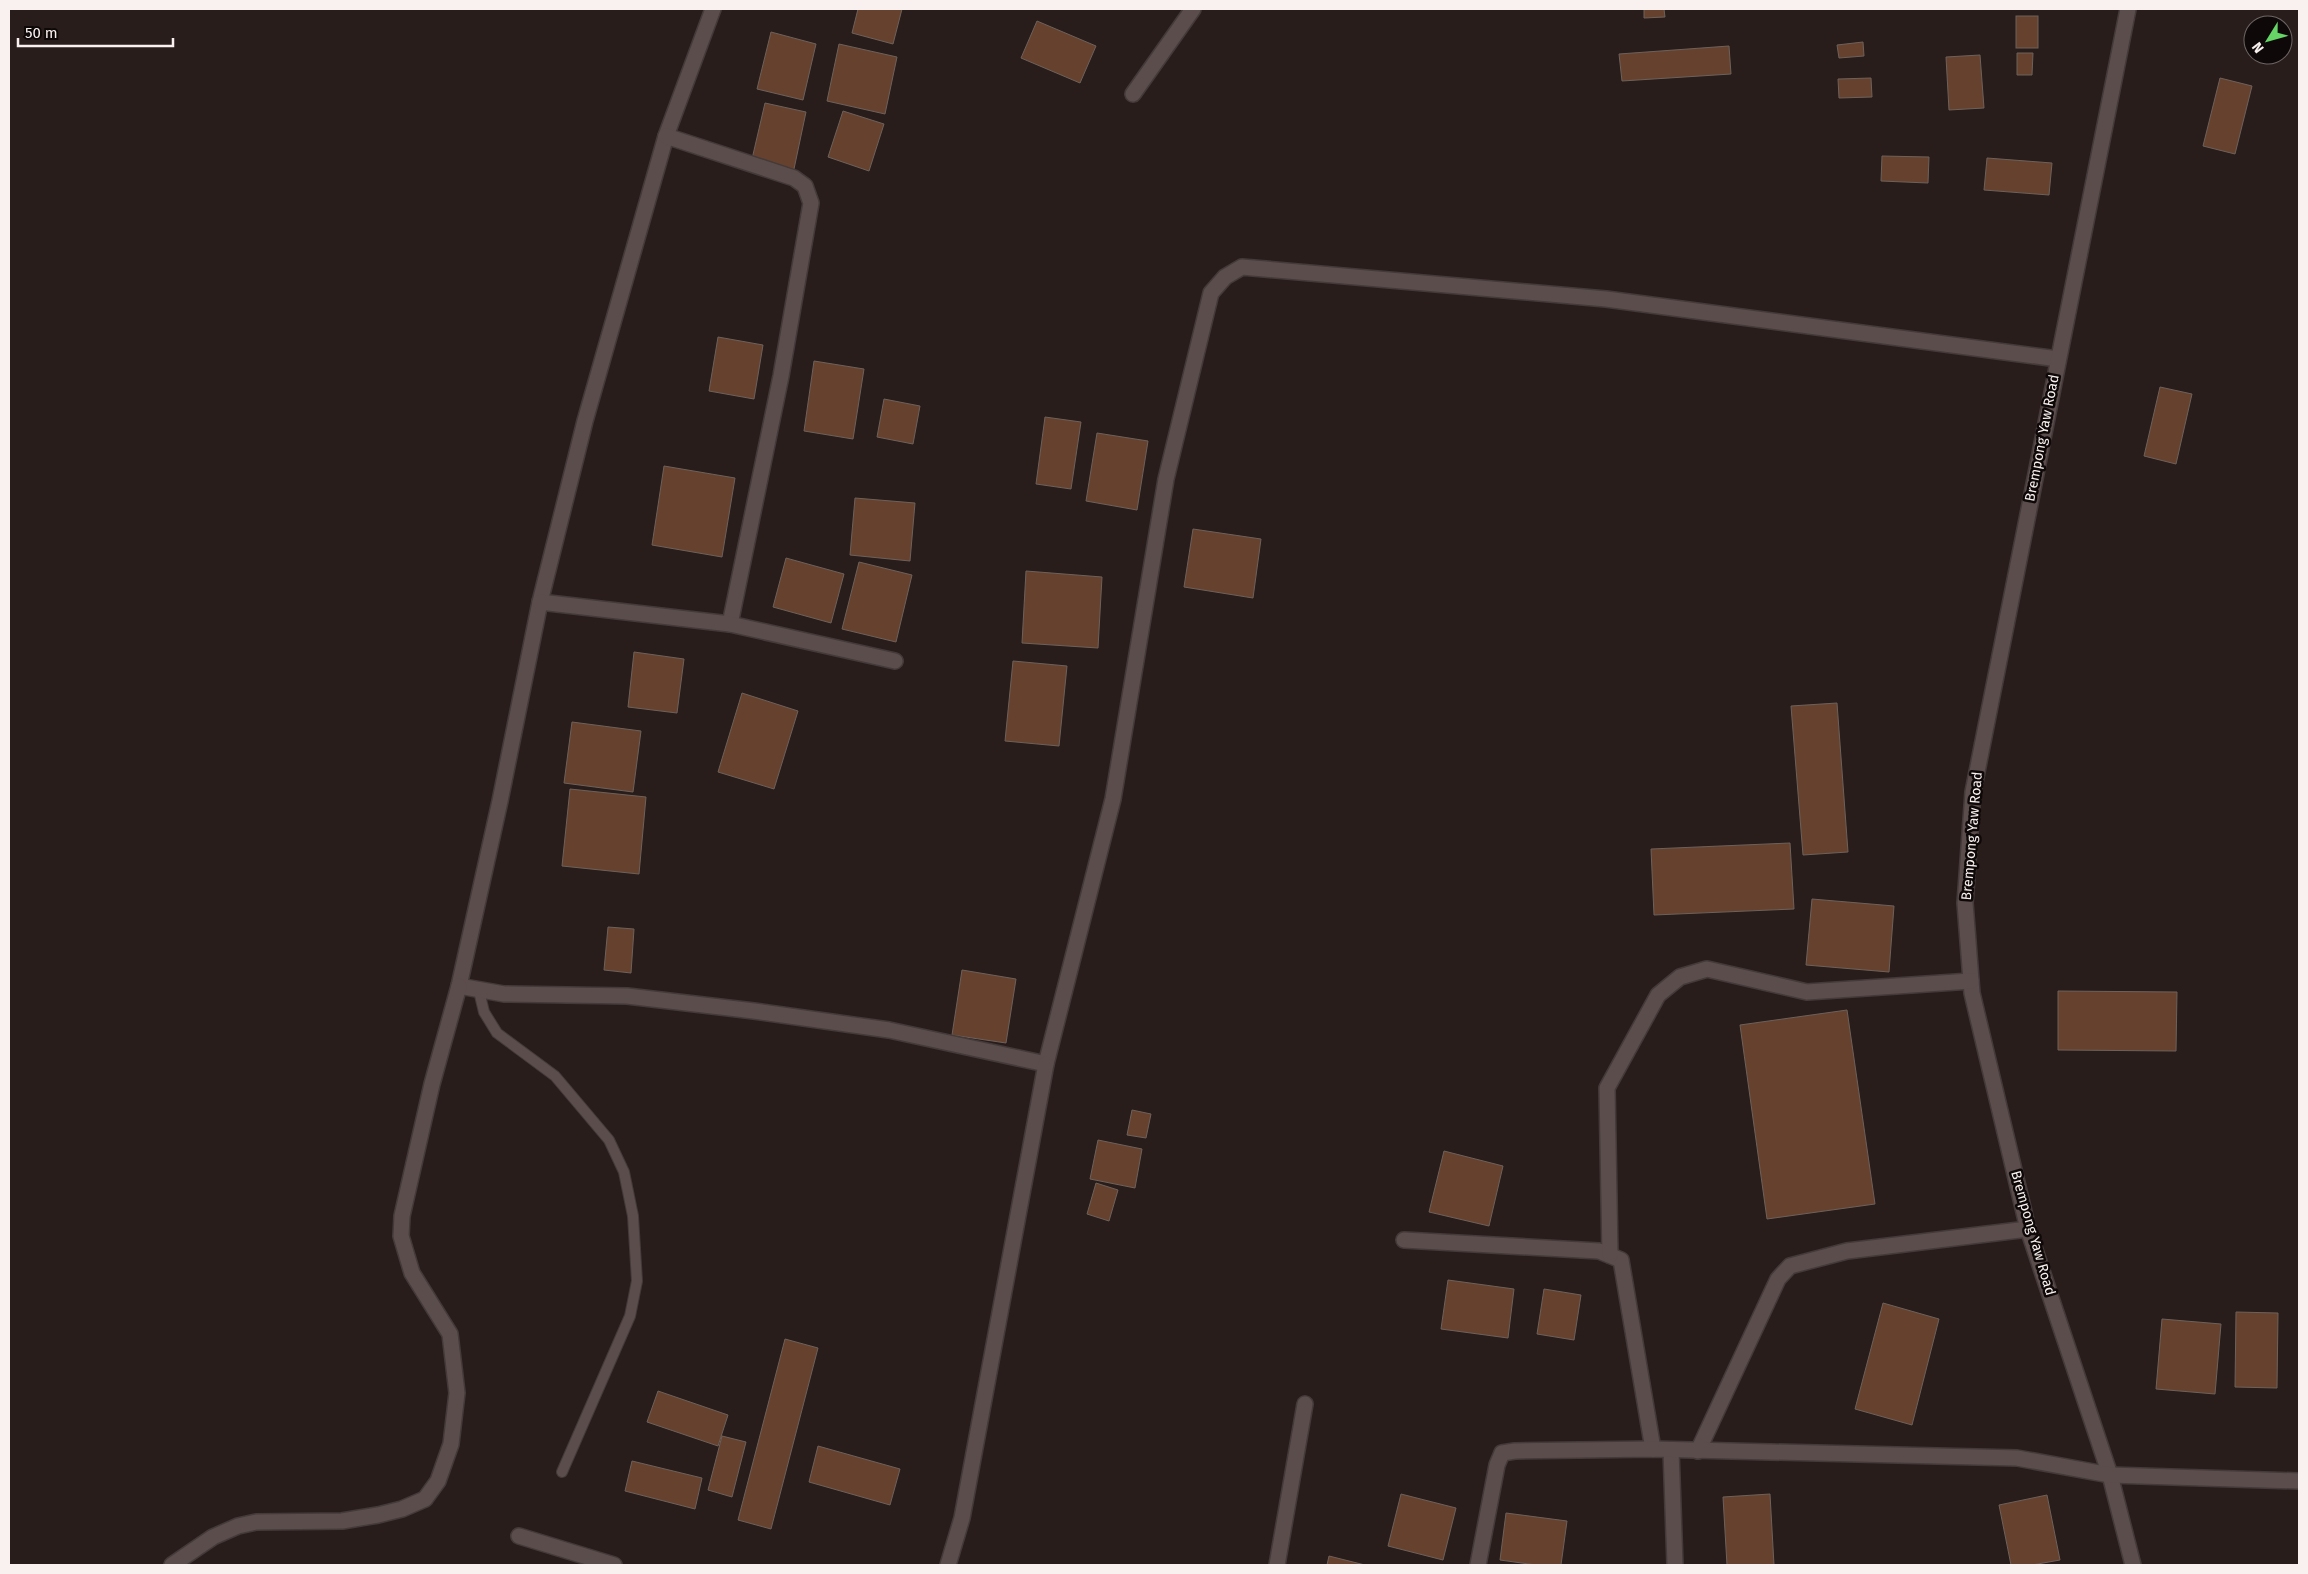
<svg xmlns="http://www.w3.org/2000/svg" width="2308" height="1574" viewBox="0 0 2308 1574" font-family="'Fira Sans',sans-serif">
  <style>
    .building { fill: #66422e; stroke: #6d615b }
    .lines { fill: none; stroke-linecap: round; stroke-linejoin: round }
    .lane-casing { stroke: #443a3a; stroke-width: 12 }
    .street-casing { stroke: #443a3a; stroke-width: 18 }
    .lane { stroke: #5b4d4c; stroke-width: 10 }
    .street { stroke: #5b4d4c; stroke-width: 15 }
    .labels { text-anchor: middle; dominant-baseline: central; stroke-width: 5; stroke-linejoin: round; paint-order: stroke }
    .street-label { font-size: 14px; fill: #f9f1f0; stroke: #0e0908 }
  </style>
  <rect width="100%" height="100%" fill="#291d1c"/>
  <g class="building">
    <polygon points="858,9 902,9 893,44 852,33"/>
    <polygon points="1644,9 1664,9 1665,17 1644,18"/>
    <rect x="2016" y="16" width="22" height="32"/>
    <polygon points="1037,21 1096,46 1080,83 1021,58"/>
    <polygon points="771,32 816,44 803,100 757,89"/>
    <polygon points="1863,42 1864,56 1839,58 1837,45"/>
    <polygon points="839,44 897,57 885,114 827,101"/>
    <polygon points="1729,46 1731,74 1622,81 1619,54"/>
    <polygon points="2017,53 2033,53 2032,75 2017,75"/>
    <polygon points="1980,55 1984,108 1949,110 1946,57"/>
    <polygon points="1871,78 1872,97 1839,98 1838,79"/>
    <polygon points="2220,78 2252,86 2235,154 2203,146"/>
    <polygon points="765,103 806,112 794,169 752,159"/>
    <polygon points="843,111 884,124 869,171 828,157"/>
    <polygon points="1882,156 1929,157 1928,183 1881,181"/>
    <polygon points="1987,158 2052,163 2049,195 1984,190"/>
    <polygon points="718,337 763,345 754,399 709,391"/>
    <polygon points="814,361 864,369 853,439 804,431"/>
    <polygon points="2160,387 2192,394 2176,464 2144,456"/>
    <polygon points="884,399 920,406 913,444 877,437"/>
    <polygon points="1045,417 1081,422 1071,489 1036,484"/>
    <polygon points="1097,433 1148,441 1137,510 1086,501"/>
    <polygon points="664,466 735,478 722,557 652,545"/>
    <polygon points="855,498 915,503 910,561 850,555"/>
    <polygon points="1193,529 1261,539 1253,598 1184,587"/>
    <polygon points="786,558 844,574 831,623 773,607"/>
    <polygon points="859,562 912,575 896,642 842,629"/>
    <polygon points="1026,571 1102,577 1098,648 1022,643"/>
    <polygon points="634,652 684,659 677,713 628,707"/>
    <polygon points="1013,661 1067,666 1059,746 1005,741"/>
    <polygon points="742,693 798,711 774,789 718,772"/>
    <polygon points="1837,703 1848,852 1803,855 1791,706"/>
    <polygon points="572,722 641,731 633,792 564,783"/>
    <polygon points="570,789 646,797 639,874 562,866"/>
    <polygon points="1790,843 1794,909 1654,915 1651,849"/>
    <polygon points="1812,899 1894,906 1889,972 1806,965"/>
    <polygon points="608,927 634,929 631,973 604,970"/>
    <polygon points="962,970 1016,979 1006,1043 952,1035"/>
    <polygon points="2058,991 2177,992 2176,1051 2058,1050"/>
    <polygon points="1847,1010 1875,1204 1767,1219 1740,1025"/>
    <polygon points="1132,1110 1151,1114 1146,1138 1127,1135"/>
    <polygon points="1098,1140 1142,1149 1135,1188 1090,1179"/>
    <polygon points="1444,1151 1503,1166 1489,1226 1429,1212"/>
    <polygon points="1096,1183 1118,1190 1109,1221 1087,1214"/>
    <polygon points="1448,1280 1514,1289 1508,1338 1441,1329"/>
    <polygon points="1544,1289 1581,1295 1574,1340 1537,1334"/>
    <polygon points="1883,1303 1939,1319 1912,1425 1855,1409"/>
    <polygon points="2236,1312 2278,1313 2277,1388 2235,1387"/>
    <polygon points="2162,1319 2221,1324 2215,1394 2156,1389"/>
    <polygon points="785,1339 818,1348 771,1529 738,1520"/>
    <polygon points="658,1391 728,1415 718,1446 647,1422"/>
    <polygon points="722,1436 746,1442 732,1497 708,1490"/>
    <polygon points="818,1446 900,1469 890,1505 809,1482"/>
    <polygon points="632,1461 702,1478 695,1509 625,1491"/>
    <polygon points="1401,1494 1456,1508 1443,1560 1388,1546"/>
    <polygon points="1770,1494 1774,1565 1727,1565 1723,1497"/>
    <polygon points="2047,1495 2060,1560 2032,1565 2011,1565 1999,1505"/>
    <polygon points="1506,1513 1567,1521 1561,1565 1536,1565 1500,1560"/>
    <polygon points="1329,1556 1365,1565 1327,1565"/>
  </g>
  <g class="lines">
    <g class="lane-casing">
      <polyline id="lane" points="479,991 484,1012 497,1033 555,1076 609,1140 624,1172 633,1216 637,1281 630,1316 562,1472"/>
    </g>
    <g class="street-casing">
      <g id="street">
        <polyline points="713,9 666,136 585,421 540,602 500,801 459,986 504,994 627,996 754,1011 889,1030 1046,1064 1113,799 1166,479 1211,293 1225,277 1242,267 1606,299 2058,359"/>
        <polyline points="2128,9 1973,792 1965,903 1972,993 2028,1229 2110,1475 2133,1565"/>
        <polyline points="1133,94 1193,9"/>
        <polyline points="666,136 794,178 805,186 811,203 781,376 730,624"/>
        <polyline points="540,602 730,624 895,661"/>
        <polyline points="1404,1240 1599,1251 1621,1260 1653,1449"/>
        <polyline points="1610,1255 1607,1088 1658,995 1680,977 1707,969 1807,992 1971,981"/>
        <polyline points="1671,1450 1675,1565"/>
        <polyline points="1698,1451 1778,1279 1790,1266 1847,1251 2028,1229"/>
        <polyline points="519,1536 614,1565"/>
        <polyline points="172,1565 213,1537 238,1526 256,1522 342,1521 378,1515 402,1509 425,1499 438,1481 451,1444 457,1393 450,1334 412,1273 401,1236 402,1216 432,1084 459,986"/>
        <polyline points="948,1565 962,1518 1046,1064"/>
        <polyline points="1277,1565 1305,1404"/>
        <polyline points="1478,1565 1497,1465 1502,1453 1515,1451 1653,1449 2017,1458 2110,1475 2299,1481"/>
      </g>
    </g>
    <use href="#lane" class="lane"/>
    <use href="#street" class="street"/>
  </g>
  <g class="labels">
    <g class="street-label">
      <text transform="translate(2042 438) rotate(-79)">Brempong Yaw Road</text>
      <text transform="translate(1972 836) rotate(-85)">Brempong Yaw Road</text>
      <text transform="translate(2033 1233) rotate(74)">Brempong Yaw Road</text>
    </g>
  </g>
  <rect width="2308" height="1574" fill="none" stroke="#f9f1f0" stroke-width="20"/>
  <g transform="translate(2268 40) rotate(233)"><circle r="24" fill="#0e0908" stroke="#6c6665"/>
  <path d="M0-4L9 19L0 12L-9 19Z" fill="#66d467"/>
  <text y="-8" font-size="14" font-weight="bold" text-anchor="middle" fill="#f9f1f0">N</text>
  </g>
  <path d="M18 38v8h155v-8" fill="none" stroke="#f9f1f0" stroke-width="2.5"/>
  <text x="25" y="38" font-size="15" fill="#f9f1f0" stroke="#0e0908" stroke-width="4" paint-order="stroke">50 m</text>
</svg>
